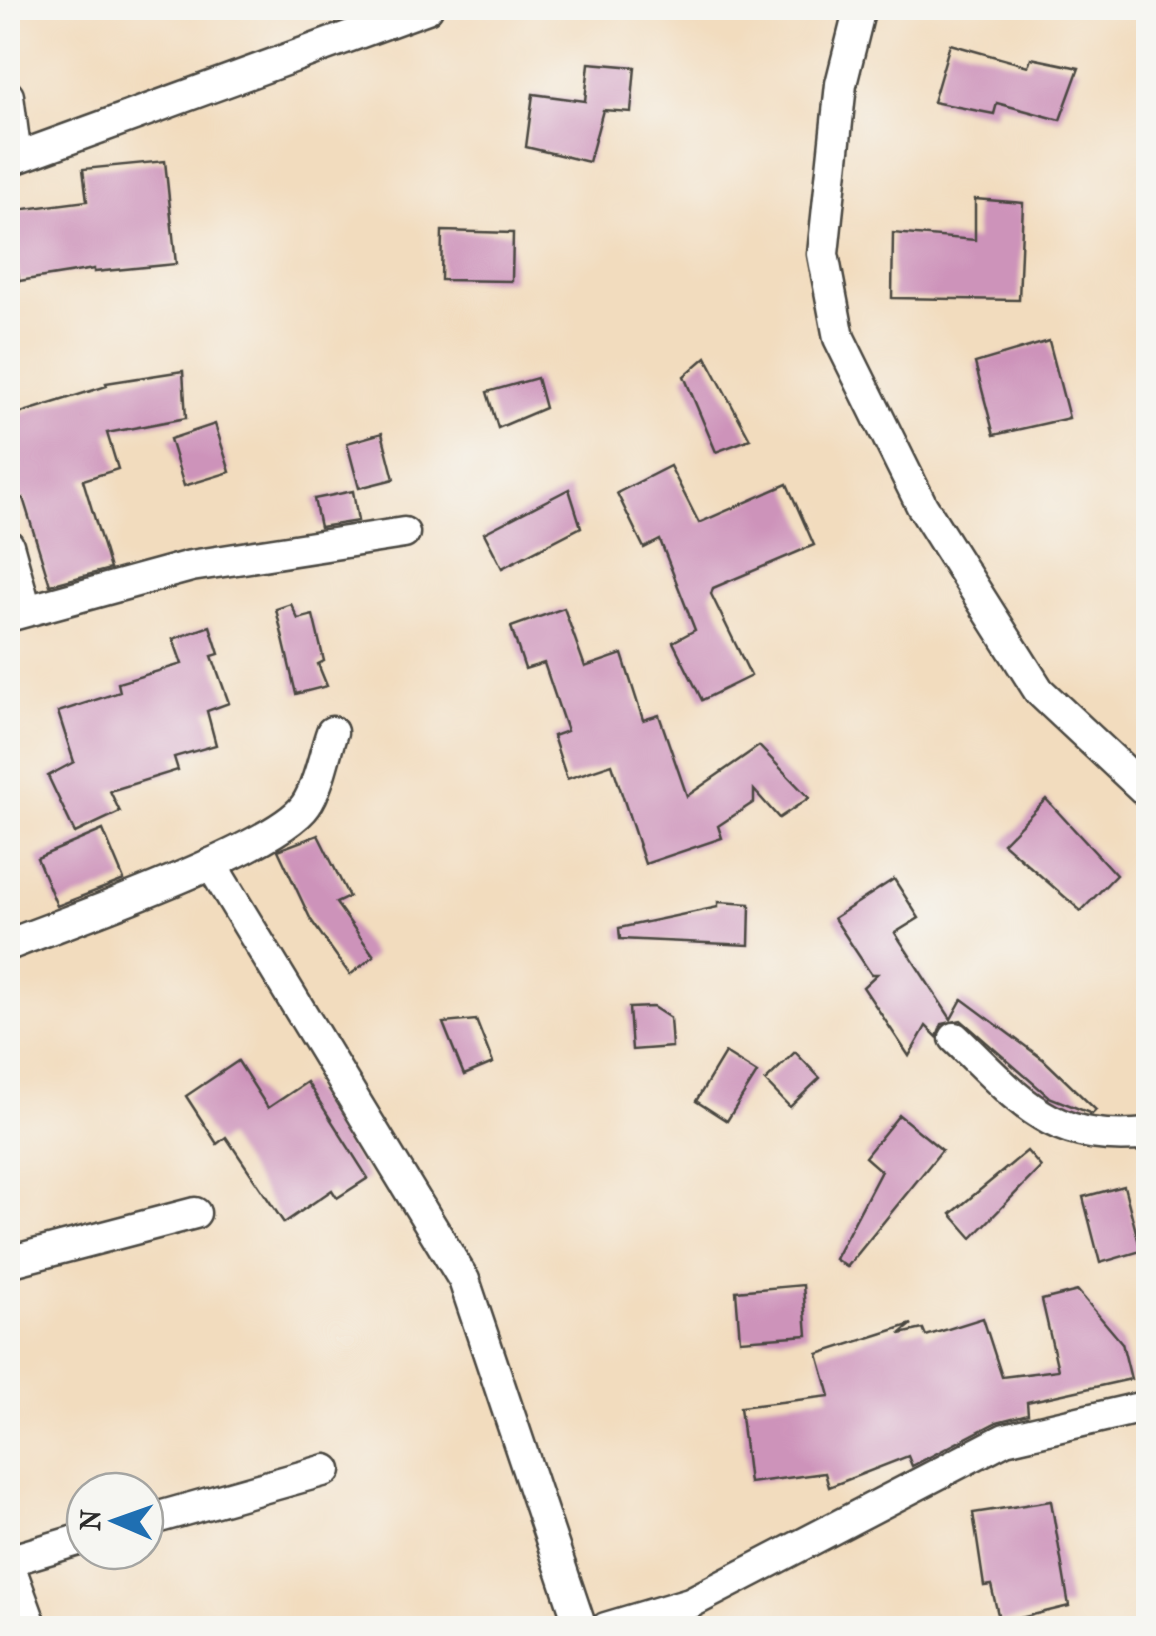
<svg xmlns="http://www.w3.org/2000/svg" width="1156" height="1636" viewBox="0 0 1156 1636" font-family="'IM FELL French Canon',serif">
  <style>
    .building { fill: #cd93ba }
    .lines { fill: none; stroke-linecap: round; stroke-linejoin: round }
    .minor-casing { stroke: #494641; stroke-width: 35 }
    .minor { stroke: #fff; stroke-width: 30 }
  </style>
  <rect width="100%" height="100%" fill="#f6f6f2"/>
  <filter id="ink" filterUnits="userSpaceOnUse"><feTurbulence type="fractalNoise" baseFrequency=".01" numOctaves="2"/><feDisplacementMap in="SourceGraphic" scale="20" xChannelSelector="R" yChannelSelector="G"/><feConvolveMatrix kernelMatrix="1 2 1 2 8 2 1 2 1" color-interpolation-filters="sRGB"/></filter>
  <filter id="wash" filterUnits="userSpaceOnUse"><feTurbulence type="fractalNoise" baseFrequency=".0048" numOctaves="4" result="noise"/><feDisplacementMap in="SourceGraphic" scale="40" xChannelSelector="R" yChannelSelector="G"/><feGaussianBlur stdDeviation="2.25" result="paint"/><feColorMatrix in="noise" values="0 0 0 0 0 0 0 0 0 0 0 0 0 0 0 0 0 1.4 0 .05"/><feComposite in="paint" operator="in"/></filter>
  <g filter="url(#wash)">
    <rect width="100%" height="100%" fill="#f2dcbe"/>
    <g id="blocks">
      <g class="building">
        <polygon points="950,44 1028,66 1031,58 1079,68 1060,120 997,103 994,114 933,102"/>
        <polygon points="589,63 635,67 631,112 603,110 589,162 526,147 533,94 585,101"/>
        <polygon points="165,161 176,264 94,272 94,269 19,281 9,211 87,201 83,169"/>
        <polygon points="975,199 1023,203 1019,300 892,298 893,233 975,240"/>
        <polygon points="442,231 513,233 512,281 441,280"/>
        <polygon points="1049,341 1069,418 994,435 975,363"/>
        <polygon points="706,357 750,439 716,452 684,376"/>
        <polygon points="183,371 186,418 107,433 118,469 83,480 110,569 50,585 23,498 8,503 8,417 107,386 106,383"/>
        <polygon points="537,378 545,408 498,428 487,392"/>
        <polygon points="215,424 230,472 184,486 170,439"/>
        <polygon points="382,433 394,479 359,488 347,443"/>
        <polygon points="670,466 699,523 787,484 814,545 713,588 711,594 751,676 702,700 673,642 695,630 660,540 644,548 617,493"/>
        <polygon points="569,489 581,527 502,568 484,533"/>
        <polygon points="353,491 358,521 320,527 314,499"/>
        <polygon points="291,604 298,619 313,615 324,661 318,664 327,686 296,694 276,609"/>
        <polygon points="564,608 585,667 622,654 643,720 659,715 687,796 759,746 809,798 779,818 754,790 754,802 718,826 722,838 645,864 612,764 567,779 553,736 567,731 544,663 525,669 511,627"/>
        <polygon points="210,626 219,654 212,656 229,703 207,711 216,745 174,757 178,770 110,791 120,812 75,833 48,776 74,762 58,712 120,692 118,683 182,664 173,639"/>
        <polygon points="1046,799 1116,875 1081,911 1003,843"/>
        <polygon points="103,830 124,880 57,906 37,858"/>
        <polygon points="318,835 349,897 336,903 374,956 350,975 311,920 278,850"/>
        <polygon points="894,879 919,918 895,933 951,1019 962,999 1044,1060 1096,1110 1092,1114 1049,1097 961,1020 942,1024 937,1037 926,1026 909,1056 863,987 877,974 871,974 834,918"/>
        <polygon points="718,902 750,904 749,945 620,939 619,928 718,907"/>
        <polygon points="653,1007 670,1018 672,1047 632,1050 629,1008"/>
        <polygon points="476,1020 493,1063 464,1075 443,1023"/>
        <polygon points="795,1052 820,1078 790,1107 765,1081"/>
        <polygon points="725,1053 757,1073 727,1121 696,1101"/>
        <polygon points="238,1061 268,1108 307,1082 368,1178 337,1198 332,1190 284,1223 226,1137 217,1144 186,1096"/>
        <polygon points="899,1115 942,1150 847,1267 835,1259 881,1171 865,1157"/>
        <polygon points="1027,1151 1041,1167 972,1238 951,1214"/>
        <polygon points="1124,1186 1141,1251 1100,1263 1083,1197"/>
        <polygon points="803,1285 807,1335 740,1340 736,1291"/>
        <polygon points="1078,1291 1122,1343 1131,1379 1027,1402 1028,1414 997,1422 912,1466 908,1456 829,1487 825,1473 749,1483 740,1407 830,1396 818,1354 912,1324 900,1334 923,1329 926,1336 983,1318 1002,1377 1058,1370 1042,1300"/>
        <polygon points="1051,1501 1069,1606 1000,1623 991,1585 984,1586 973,1513"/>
      </g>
    </g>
  </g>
  <g filter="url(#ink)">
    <use href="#blocks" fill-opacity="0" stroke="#494641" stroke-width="2.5"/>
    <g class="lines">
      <g class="minor-casing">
        <g id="minor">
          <polyline points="860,8 841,84 823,254 839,338 922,506 1039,691 1148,793"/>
          <polyline points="8,96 16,157"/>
          <polyline points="8,161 427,8"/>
          <polyline points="8,545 26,610"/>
          <polyline points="8,616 191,566 404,533"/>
          <polyline points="211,864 464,1280 581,1628"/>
          <path d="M8,945C65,922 277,849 306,805C319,786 324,754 332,732"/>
          <path d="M955,1038C1021,1101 1049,1144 1148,1134"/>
          <polyline points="8,1262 195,1213"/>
          <polyline points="145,1521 326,1470"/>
          <polyline points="8,1561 85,1538"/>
          <polyline points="8,1562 32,1628"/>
          <polyline points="606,1628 690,1603 1005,1439 1148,1406"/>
        </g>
      </g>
      <use href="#minor" class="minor"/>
    </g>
  </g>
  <rect width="1156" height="1636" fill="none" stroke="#f6f6f2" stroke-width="40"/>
  <g transform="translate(115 1521) rotate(272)"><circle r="48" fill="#f6f6f2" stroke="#a5a5a2" stroke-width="2.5"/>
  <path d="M0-8L18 38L0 25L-18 38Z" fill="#1f6fb2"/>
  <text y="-15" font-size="28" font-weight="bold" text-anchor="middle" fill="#2b2b2b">N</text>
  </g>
</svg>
